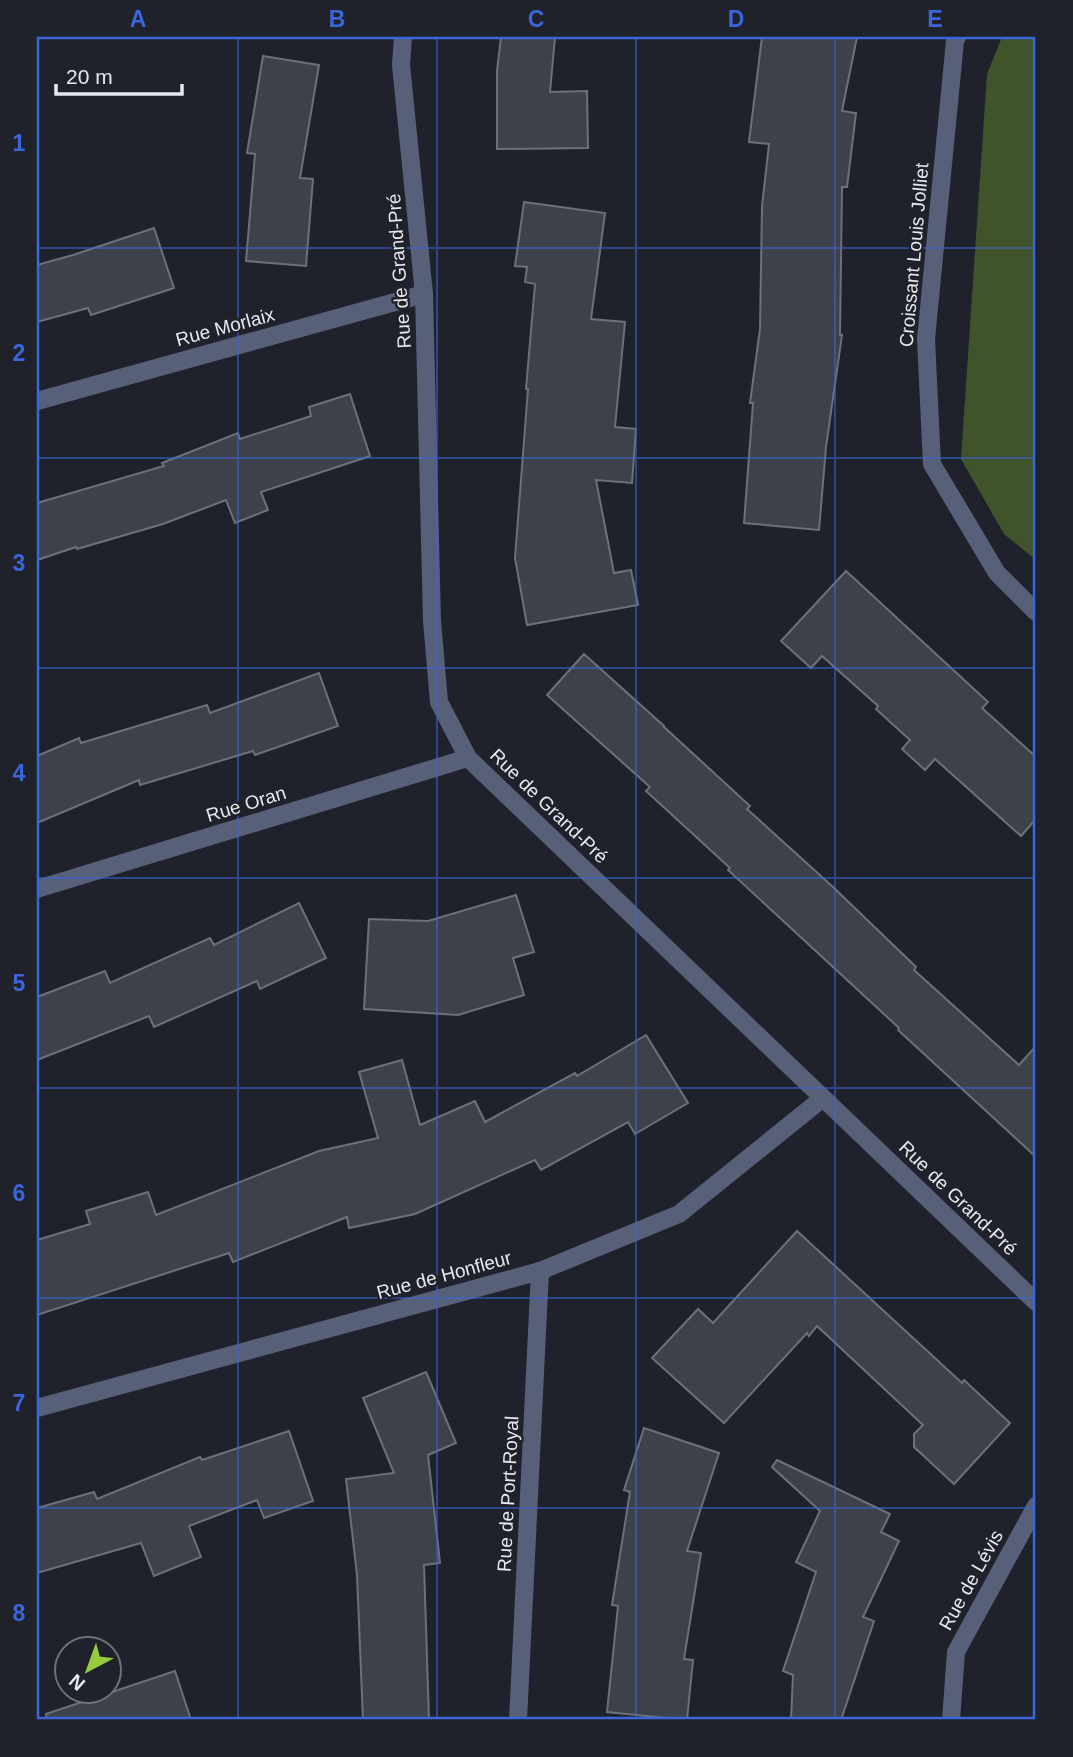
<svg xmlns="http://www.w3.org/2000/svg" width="1073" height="1757" viewBox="0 0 1073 1757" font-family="Helvetica,sans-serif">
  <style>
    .green { fill: #41532a }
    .building { fill: #3e414a; stroke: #6d707b; stroke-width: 2 }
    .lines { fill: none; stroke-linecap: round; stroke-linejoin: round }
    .minor { stroke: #585f79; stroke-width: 18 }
    .grid { fill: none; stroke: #3b65db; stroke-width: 2; stroke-opacity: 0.55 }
    .labels { text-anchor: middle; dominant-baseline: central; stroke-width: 5; stroke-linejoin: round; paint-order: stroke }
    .street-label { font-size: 19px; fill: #e6e8ee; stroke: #20222b }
    .neatline { fill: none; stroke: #3b65db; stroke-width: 2.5 }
    .grid-label { font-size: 23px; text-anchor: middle; font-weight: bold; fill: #3b65db }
  </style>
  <rect width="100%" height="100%" fill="#20222b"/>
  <polygon class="green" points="1002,37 1036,37 1036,560 1004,534 961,459 987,74"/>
  <g class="building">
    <polygon points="501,37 555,37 550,92 587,91 588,148 497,149 497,71"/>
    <polygon points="762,37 857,37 842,111 856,113 847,187 842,187 840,335 842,335 826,447 819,530 744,523 753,403 750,403 760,329 762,206 769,144 749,142"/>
    <polygon points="263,56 319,65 300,178 313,179 306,266 246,261 255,154 247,153"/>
    <polygon points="524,202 605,213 591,319 625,322 615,427 636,429 632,483 596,480 614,573 631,570 638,605 527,625 515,558 528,389 526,389 535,284 525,282 527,267 515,266"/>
    <polygon points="154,228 174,288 91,315 88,308 37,322 37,265 73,255"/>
    <polygon points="350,394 370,456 261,492 268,510 235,523 226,500 163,524 77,549 76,547 37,560 37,503 164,466 162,463 238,433 240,439 311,416 309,407"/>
    <polygon points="846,571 988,702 982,708 1036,757 1036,819 1021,836 935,759 925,770 902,749 910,740 876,709 878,706 822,656 811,668 781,641"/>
    <polygon points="584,654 664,726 664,727 750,806 747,809 833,887 916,967 914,970 1019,1065 1036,1046 1036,1157 898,1030 899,1028 728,870 730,868 646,791 650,787 547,695"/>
    <polygon points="319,673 338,726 255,755 253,751 140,785 139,780 37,823 37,756 79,738 81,743 207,705 210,713"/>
    <polygon points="516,895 534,952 513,958 524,995 458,1015 364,1009 369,919 428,921"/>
    <polygon points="299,903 326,958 260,989 257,981 154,1027 149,1016 37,1060 37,997 105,971 110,983 210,938 214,945"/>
    <polygon points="646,1035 688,1103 635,1134 628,1122 541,1170 535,1160 415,1214 349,1228 347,1217 233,1262 229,1253 37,1315 37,1240 90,1224 86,1211 148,1192 156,1215 319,1151 378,1138 359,1072 402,1060 420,1125 475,1101 485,1122 575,1073 577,1076"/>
    <polygon points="797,1231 962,1383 964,1380 1010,1423 954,1484 914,1447 914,1434 923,1425 817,1326 809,1336 807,1333 724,1423 652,1358 698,1309 713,1323"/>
    <polygon points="426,1372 456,1443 428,1455 440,1563 424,1565 429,1720 363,1720 357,1575 346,1479 394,1473 363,1398"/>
    <polygon points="644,1428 719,1453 687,1551 701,1553 684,1659 693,1660 687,1720 607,1712 618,1606 612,1605 630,1492 624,1490"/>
    <polygon points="289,1431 313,1501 264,1518 257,1500 189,1526 201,1557 154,1576 141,1543 37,1573 37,1508 94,1492 97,1499 200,1457 202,1460"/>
    <polygon points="777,1460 890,1514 881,1532 899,1541 863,1617 874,1621 841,1720 791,1720 793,1675 783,1671 816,1572 796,1562 820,1511 772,1467"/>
    <polygon points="175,1671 191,1720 47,1720 46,1714"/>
  </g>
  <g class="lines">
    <g class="minor">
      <polyline points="403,37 401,65 424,294 432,621 439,702 468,758 1036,1302"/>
      <polyline points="957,37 955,41 926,339 932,464 997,573 1036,612"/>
      <polyline points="37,401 424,294"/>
      <polyline points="37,889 468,758"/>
      <polyline points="37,1408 540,1271 679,1214 823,1098"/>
      <polyline points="518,1720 540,1271"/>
      <polyline points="951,1720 956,1652 1036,1506"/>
    </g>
  </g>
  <path class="grid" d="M238,37V1720M437,37V1720M636,37V1720M835,37V1720M37,248H1036M37,458H1036M37,668H1036M37,878H1036M37,1088H1036M37,1298H1036M37,1508H1036"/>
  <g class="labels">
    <g class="street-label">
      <text transform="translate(914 255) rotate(-85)">Croissant Louis Jolliet</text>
      <text transform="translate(399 271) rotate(-94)">Rue de Grand-Pré</text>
      <text transform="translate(225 327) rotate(-15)">Rue Morlaix</text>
      <text transform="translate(246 804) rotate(-17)">Rue Oran</text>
      <text transform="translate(549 806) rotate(44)">Rue de Grand-Pré</text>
      <text transform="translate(958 1198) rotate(44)">Rue de Grand-Pré</text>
      <text transform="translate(444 1275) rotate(-15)">Rue de Honfleur</text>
      <text transform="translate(508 1494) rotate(-87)">Rue de Port-Royal</text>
      <text transform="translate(971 1580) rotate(-61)">Rue de Lévis</text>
    </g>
  </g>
  <rect width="1073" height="1757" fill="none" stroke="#20222b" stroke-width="77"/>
  <g transform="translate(88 1670) rotate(221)"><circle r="33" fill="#20222b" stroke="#6f7179" stroke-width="2"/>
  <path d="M0-5L12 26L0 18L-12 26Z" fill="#95cc3b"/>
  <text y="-10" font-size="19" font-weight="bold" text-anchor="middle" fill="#e6e8ee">N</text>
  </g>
  <path d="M56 84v10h126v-10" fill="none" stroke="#e6e8ee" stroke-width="3.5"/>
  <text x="66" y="84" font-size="21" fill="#e6e8ee" stroke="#20222b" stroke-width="5" paint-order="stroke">20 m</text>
  <rect x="38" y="38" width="996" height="1680" class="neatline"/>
  <g class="grid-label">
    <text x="138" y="27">A</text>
    <text x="337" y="27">B</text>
    <text x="536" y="27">C</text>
    <text x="736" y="27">D</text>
    <text x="935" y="27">E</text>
    <text x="19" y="151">1</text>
    <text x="19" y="361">2</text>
    <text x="19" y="571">3</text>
    <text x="19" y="781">4</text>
    <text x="19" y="991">5</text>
    <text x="19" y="1201">6</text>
    <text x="19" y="1411">7</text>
    <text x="19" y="1621">8</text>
  </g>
</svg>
